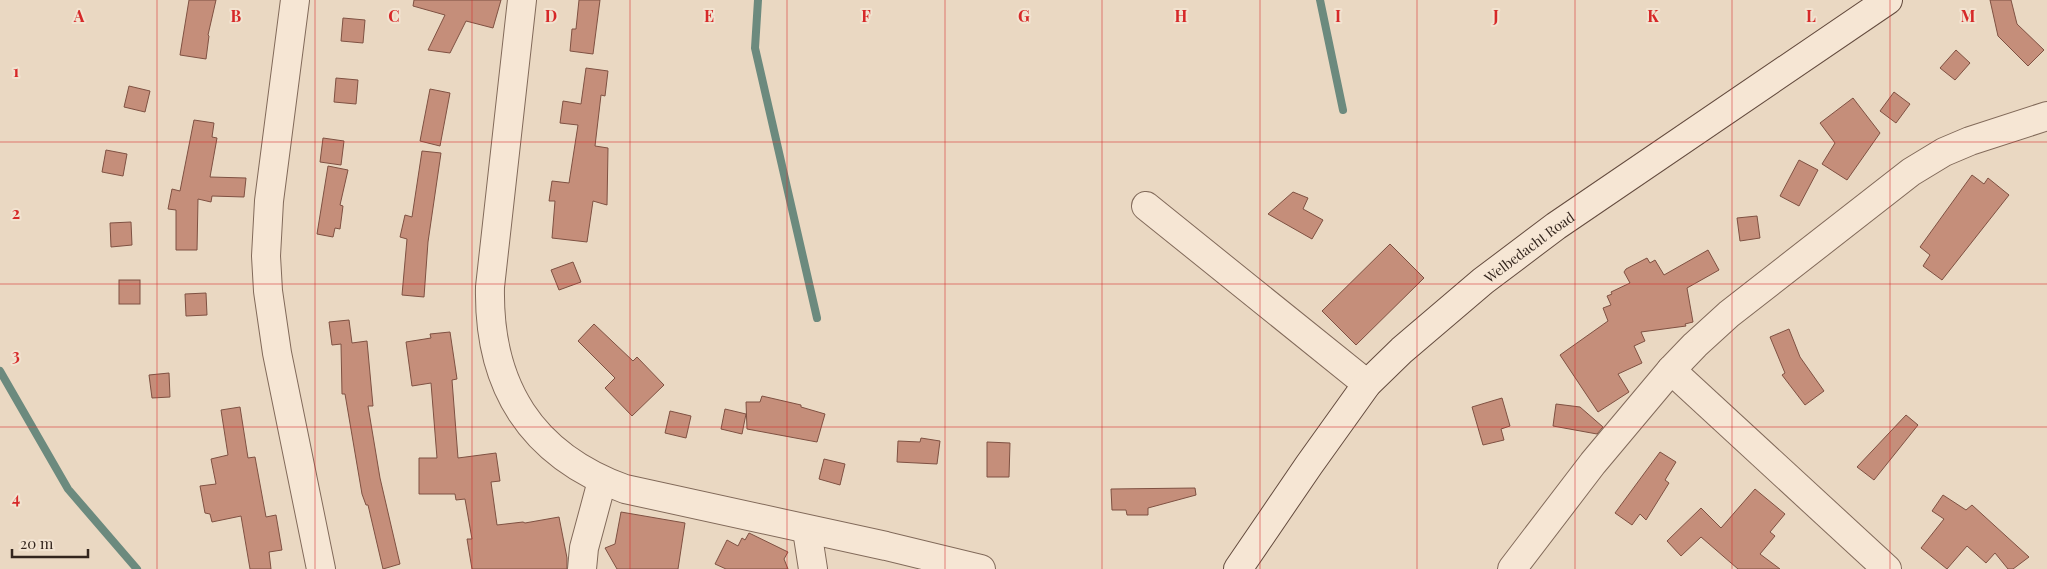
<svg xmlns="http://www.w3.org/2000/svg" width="2047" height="569" viewBox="0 0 2047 569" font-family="'Playfair Display',serif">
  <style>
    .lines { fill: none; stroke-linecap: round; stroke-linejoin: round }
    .stream { stroke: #6c8a7e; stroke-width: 8 }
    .building { fill: #c58e7a; stroke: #7f5142 }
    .street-casing { stroke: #826a5a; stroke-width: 30 }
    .secondary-casing { stroke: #644b3e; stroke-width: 30 }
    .street { stroke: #f6e6d4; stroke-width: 28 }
    .secondary { stroke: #f6e6d4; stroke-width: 28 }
    .grid { fill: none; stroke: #d62828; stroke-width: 1; stroke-opacity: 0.55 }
    .labels { text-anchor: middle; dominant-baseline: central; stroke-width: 4; stroke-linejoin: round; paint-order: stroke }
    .street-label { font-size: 14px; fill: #33251d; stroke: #f2e3d0 }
    .grid-label { font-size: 16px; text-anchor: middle; font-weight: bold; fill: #d62828; stroke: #f2e3d0; stroke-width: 4; stroke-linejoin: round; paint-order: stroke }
  </style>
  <rect width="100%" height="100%" fill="#ead8c2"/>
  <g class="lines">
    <g class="stream">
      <polyline points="758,0 755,48 817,318"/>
      <polyline points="1320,0 1343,110"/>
      <polyline points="0,371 68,489 137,569"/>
    </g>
  </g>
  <g class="building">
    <polygon points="189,0 216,0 208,35 209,36 206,59 180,55"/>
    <polygon points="414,0 501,0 493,28 466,21 450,53 428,50 445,15 413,6"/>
    <polygon points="579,0 600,0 593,54 570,51 572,29 576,29"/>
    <polygon points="1990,0 2011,0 2017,24 2044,50 2028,66 1998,36"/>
    <polygon points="343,18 365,20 363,43 341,41"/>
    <polygon points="1956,50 1970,63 1955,80 1940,68"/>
    <polygon points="586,68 608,71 605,96 601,95 595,146 608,148 607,205 593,201 587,242 552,238 555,201 549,201 552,181 569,183 578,125 560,123 563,101 581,104"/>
    <polygon points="336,78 358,80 356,104 334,102"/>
    <polygon points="129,86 150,91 145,112 124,107"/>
    <polygon points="430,89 450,93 440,146 420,141"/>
    <polygon points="1894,92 1910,104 1896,123 1880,111"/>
    <polygon points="1853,98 1880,133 1847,180 1822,164 1835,143 1820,123"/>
    <polygon points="194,120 214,123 212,137 217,138 210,177 246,178 244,197 212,196 211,202 198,199 197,250 176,250 176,210 168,209 172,189 180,191"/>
    <polygon points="323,138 344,141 341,165 320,162"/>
    <polygon points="106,150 127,154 123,176 102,172"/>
    <polygon points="422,151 441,153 428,242 424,297 402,295 407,239 400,237 405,215 412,217"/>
    <polygon points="1799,160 1818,170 1799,206 1780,196"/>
    <polygon points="328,166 348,170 340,205 343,206 340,229 335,228 333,237 317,234"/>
    <polygon points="1972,175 1984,184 1988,178 2009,195 1942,280 1923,266 1930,255 1920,247"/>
    <polygon points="1293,192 1308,198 1303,209 1323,220 1312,239 1268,214"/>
    <polygon points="1757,216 1760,238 1740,241 1737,218"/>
    <polygon points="131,222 132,245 111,247 110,223"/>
    <polygon points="1390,244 1424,278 1356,345 1322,311"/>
    <polygon points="1708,250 1719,270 1687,288 1693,322 1685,324 1686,326 1641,332 1645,341 1634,346 1642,363 1618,374 1629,392 1598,412 1560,355 1608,321 1603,308 1611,305 1607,296 1612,294 1611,292 1630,283 1624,272 1626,269 1647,258 1650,263 1655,260 1664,275"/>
    <polygon points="573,262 581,282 559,290 551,270"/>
    <rect x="119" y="280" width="21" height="24"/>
    <polygon points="206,293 207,315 186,316 185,294"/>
    <polygon points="349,320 352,343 367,341 373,406 368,406 380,478 400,564 383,569 368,505 366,505 362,494 345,394 342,394 341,344 332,345 329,322"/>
    <polygon points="594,324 633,361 637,357 664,385 632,416 605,388 615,378 578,341"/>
    <polygon points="1789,329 1800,357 1824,391 1805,405 1782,375 1785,373 1770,337"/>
    <polygon points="450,332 457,379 452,380 458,458 496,453 500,481 491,482 497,525 523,522 525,523 559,517 567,558 567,569 472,569 467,539 472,539 465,499 456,500 455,494 419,494 419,458 437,458 431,383 412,386 406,342 431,338 430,334"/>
    <polygon points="169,373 170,397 152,398 149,375"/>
    <polygon points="762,396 801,405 801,407 825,414 817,442 747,429 746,402 760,402"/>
    <polygon points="1502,398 1510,426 1501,429 1504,440 1483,445 1472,407"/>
    <polygon points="1556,404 1580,407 1603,427 1597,434 1553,426"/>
    <polygon points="240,407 248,458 255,457 266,517 276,515 282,550 269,552 271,569 250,569 241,516 212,522 210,514 205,513 200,486 216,484 211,459 228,455 221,410"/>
    <polygon points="725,409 746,414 742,434 721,429"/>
    <polygon points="670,411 691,416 686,438 665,433"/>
    <polygon points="1906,415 1918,425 1874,480 1857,467"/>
    <polygon points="921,438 940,441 937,464 897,462 898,441 920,442"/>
    <polygon points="987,442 1010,443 1009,477 987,477"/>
    <polygon points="1660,452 1676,462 1665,480 1669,483 1646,520 1640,514 1632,525 1615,513"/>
    <polygon points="824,459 845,464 840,485 819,479"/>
    <polygon points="1195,488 1196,495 1148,508 1148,515 1127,515 1126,510 1112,510 1111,489"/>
    <polygon points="1755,489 1785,514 1770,532 1775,536 1760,554 1780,569 1738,569 1701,537 1681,556 1667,541 1701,508 1721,528"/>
    <polygon points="1943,495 1966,510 1972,505 2029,557 2013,569 2008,569 1995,553 1986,563 1967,546 1947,569 1921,548 1944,519 1932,511"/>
    <polygon points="621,512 685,523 678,569 617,569 605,548 615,544"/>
    <polygon points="749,533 788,552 784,559 788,569 726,569 715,564 727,540 738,546 742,538 745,540"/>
  </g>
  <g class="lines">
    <g class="street-casing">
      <g id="street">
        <polyline points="295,0 269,201 266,256 268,291 277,353 321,569"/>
        <path d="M522,0L490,287C488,386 531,455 625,489L886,546L981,569"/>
        <polyline points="1146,206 1367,384"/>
        <polyline points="1671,370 1887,569"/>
        <polyline points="807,530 813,569"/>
        <polyline points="582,569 584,548 602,481"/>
        <polyline points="1512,569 1593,463 1671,370 1695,345 1729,314 1911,172 1944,152 1970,141 2047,116"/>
      </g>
    </g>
    <g class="secondary-casing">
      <g id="secondary">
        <path id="s1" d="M1238,569L1309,465L1367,384L1402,350L1483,281L1556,226L1888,0"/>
      </g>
    </g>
    <use href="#street" class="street"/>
    <use href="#secondary" class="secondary"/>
  </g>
  <path class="grid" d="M157,0V569M315,0V569M472,0V569M630,0V569M787,0V569M945,0V569M1102,0V569M1260,0V569M1417,0V569M1575,0V569M1732,0V569M1890,0V569M0,142H2047M0,284H2047M0,427H2047"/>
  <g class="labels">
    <g class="street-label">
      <text stroke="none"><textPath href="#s1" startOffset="438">Welbedacht Road</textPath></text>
    </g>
  </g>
  <g class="grid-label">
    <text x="79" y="22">A</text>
    <text x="236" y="22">B</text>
    <text x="394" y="22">C</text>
    <text x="551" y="22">D</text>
    <text x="709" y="22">E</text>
    <text x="866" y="22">F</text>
    <text x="1024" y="22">G</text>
    <text x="1181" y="22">H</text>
    <text x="1338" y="22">I</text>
    <text x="1496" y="22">J</text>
    <text x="1653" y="22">K</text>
    <text x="1811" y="22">L</text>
    <text x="1968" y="22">M</text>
    <text x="16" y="77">1</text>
    <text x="16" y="219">2</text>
    <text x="16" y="361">3</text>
    <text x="16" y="504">4</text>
  </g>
  <path d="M12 549v8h76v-8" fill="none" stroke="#33251d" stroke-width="2.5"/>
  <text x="20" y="549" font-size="15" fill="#33251d" stroke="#f2e3d0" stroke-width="4" paint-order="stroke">20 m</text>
</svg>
